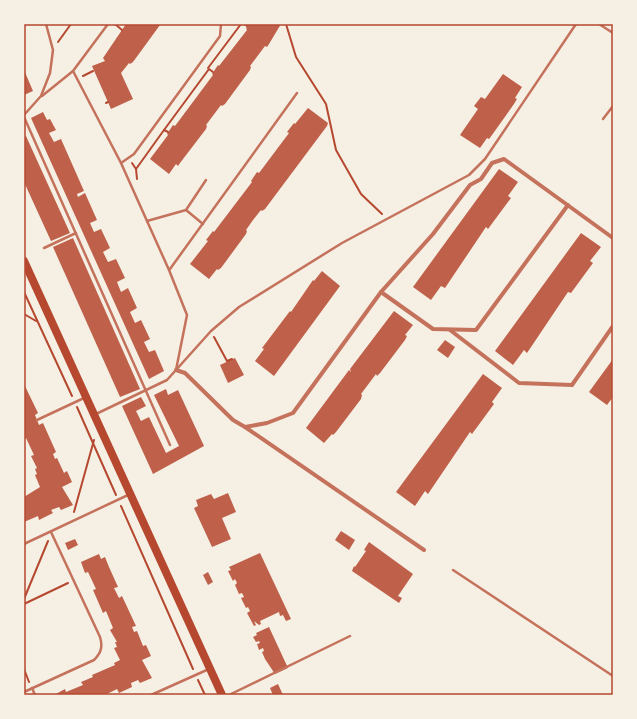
<svg xmlns="http://www.w3.org/2000/svg" width="637" height="719" viewBox="0 0 637 719" font-family="'Sofia Sans Condensed',sans-serif">
  <style>
    .building { fill: #bf614a }
    .lines { fill: none; stroke-linecap: round; stroke-linejoin: round }
    .path { stroke: #b5482f; stroke-width: 2 }
    .service { stroke: #c5725c; stroke-width: 2.5 }
    .minor { stroke: #c5725c; stroke-width: 4 }
    .secondary { stroke: #b5482f; stroke-width: 8 }
    .neatline { fill: none; stroke: #b5482f; stroke-width: 1.5 }
  </style>
  <rect width="100%" height="100%" fill="#f6efe4"/>
  <g class="building">
    <polygon points="126,24 160,25 133,62 130,64 129,63 121,73 133,99 111,109 92,66 105,61 103,58"/>
    <polygon points="249,24 281,24 269,44 267,47 265,46 250,66 251,67 250,70 225,104 222,106 221,105 206,125 207,126 206,129 180,163 178,166 176,164 169,174 150,159 168,135 167,134 173,125 175,126 213,75 212,74 218,65 219,66 247,30 246,28"/>
    <polygon points="24,70 33,91 24,95"/>
    <polygon points="503,74 522,87 515,98 517,99 514,104 492,135 489,139 487,138 480,148 460,135 478,109 474,106 481,97 485,99"/>
    <polygon points="308,108 328,123 327,126 265,209 262,211 261,210 253,220 246,230 247,231 246,234 221,268 218,270 217,269 209,279 190,264 208,241 206,240 213,231 214,232 252,182 251,181 257,172 259,173 289,133 287,132 294,123 295,124"/>
    <polygon points="43,112 47,120 50,119 56,130 49,133 54,142 61,139 84,191 77,194 78,197 85,193 97,220 90,223 94,232 101,229 110,248 103,252 108,262 116,259 125,278 117,282 121,292 128,288 137,308 130,312 135,323 141,320 150,339 144,342 149,352 155,350 164,371 149,379 31,118"/>
    <polygon points="26,136 70,233 51,241 24,182 24,137"/>
    <polygon points="499,169 518,182 508,196 511,198 488,229 486,227 445,288 441,286 431,300 413,287"/>
    <polygon points="581,233 601,247 590,261 593,263 571,293 568,292 527,353 524,350 513,365 495,351"/>
    <polygon points="73,238 140,389 120,397 53,247"/>
    <polygon points="322,271 340,286 274,376 255,361 264,349 262,348 290,311 291,312 313,280 314,281"/>
    <polygon points="394,311 413,325 405,335 407,336 405,340 380,373 377,376 376,374 361,394 362,395 361,399 336,432 333,435 332,434 324,443 306,428 349,370 351,372 350,369"/>
    <polygon points="445,340 455,347 448,358 437,350"/>
    <polygon points="235,358 244,375 228,383 220,365"/>
    <polygon points="613,359 613,397 607,405 589,392"/>
    <polygon points="483,374 502,388 492,402 494,404 472,434 470,432 428,494 425,491 415,506 396,492"/>
    <polygon points="24,384 38,413 35,415 39,425 43,423 56,452 53,454 55,459 57,458 64,473 67,471 72,482 62,487 73,505 61,510 59,507 51,510 53,513 39,520 38,516 24,522 24,497 40,487 35,475 37,474 35,469 37,468 31,456 34,455 26,438 24,439"/>
    <polygon points="166,389 168,395 178,390 204,446 153,474 122,406 141,397 146,406 136,411 141,421 149,417 166,453 179,446 154,395"/>
    <polygon points="228,493 236,512 222,518 231,539 212,547 194,508 198,506 196,500 211,494 214,499"/>
    <polygon points="341,531 355,540 349,550 335,540"/>
    <polygon points="75,539 78,545 68,550 65,543"/>
    <polygon points="369,542 413,574 398,596 402,598 399,603 352,571 354,566 355,567 366,551 364,550"/>
    <polygon points="260,553 291,619 286,621 283,615 280,616 279,612 260,621 261,624 259,625 254,621 256,625 254,626 247,613 250,611 248,607 246,608 241,598 244,597 242,593 239,594 235,585 237,583 235,579 233,581 228,571 231,570 229,567"/>
    <polygon points="99,554 101,559 105,557 109,567 118,587 114,588 119,598 122,596 136,626 132,627 134,632 137,631 143,646 146,645 151,656 142,660 152,678 140,683 138,680 131,683 132,687 119,693 117,689 105,695 54,695 65,689 66,692 83,685 81,682 93,677 92,675 115,665 114,663 120,660 114,648 117,647 115,642 117,642 110,630 113,628 106,611 103,613 93,590 96,589 88,572 85,573 81,562"/>
    <polygon points="208,572 213,582 208,585 203,575"/>
    <polygon points="269,627 288,668 275,674 265,659 262,652 264,651 263,648 259,650 257,644 260,643 259,641 256,642 253,637 257,635 256,633"/>
    <polygon points="278,684 283,695 273,695 270,688"/>
  </g>
  <g class="lines">
    <g class="path">
      <polyline points="115,24 122,30"/>
      <polyline points="244,24 247,26"/>
      <polyline points="286,24 296,57 326,104 336,150 361,194 382,214"/>
      <polyline points="58,42 71,24"/>
      <polyline points="208,68 241,24"/>
      <polyline points="83,76 93,71"/>
      <polyline points="106,103 108,102"/>
      <polyline points="164,130 209,69 213,72"/>
      <polyline points="132,163 136,169 137,179"/>
      <polyline points="136,169 164,130 168,132"/>
      <polyline points="24,292 72,396"/>
      <polyline points="24,314 36,321"/>
      <polyline points="214,337 227,361 232,359"/>
      <polyline points="77,407 116,495"/>
      <polyline points="121,506 193,669"/>
      <polyline points="74,512 94,440"/>
      <polyline points="24,599 48,541"/>
      <polyline points="24,604 68,583"/>
      <polyline points="24,669 29,682"/>
      <polyline points="198,680 205,695"/>
    </g>
    <g class="service">
      <polyline points="599,24 613,33"/>
      <polyline points="73,71 121,163 134,154 220,36 221,24"/>
      <polyline points="42,96 73,71 108,24"/>
      <polyline points="24,115 41,96 50,73 53,50 46,24"/>
      <polyline points="24,117 170,445"/>
      <polyline points="603,119 613,106"/>
      <polyline points="186,210 203,224"/>
      <polyline points="147,221 186,210 206,180"/>
      <polyline points="44,248 76,233"/>
      <polyline points="170,269 297,93"/>
      <polyline points="176,370 211,331 239,307 342,243 469,175 485,159 576,24"/>
      <polyline points="96,414 167,380 176,370 187,315 169,270 121,163"/>
      <polyline points="37,420 84,398"/>
      <polyline points="24,544 128,495"/>
      <polyline points="453,570 613,676"/>
      <polyline points="32,688 35,695"/>
      <path d="M24,692L94,660C101,653 103,647 100,637L51,532"/>
      <polyline points="151,695 209,669"/>
      <polyline points="229,695 350,636"/>
    </g>
    <g class="minor">
      <polyline points="381,292 433,329 476,330 568,205"/>
      <polyline points="450,330 519,383 572,385 613,326"/>
      <polyline points="176,370 185,373 233,420 245,427 267,423 293,413 381,292 433,234 470,185 481,179 492,163 504,159 613,238"/>
      <polyline points="245,427 424,550"/>
    </g>
    <polyline class="secondary" points="24,261 222,695"/>
  </g>
  <rect width="637" height="719" fill="none" stroke="#f6efe4" stroke-width="50"/>
  <rect x="25" y="25" width="587" height="669" class="neatline"/>
</svg>
